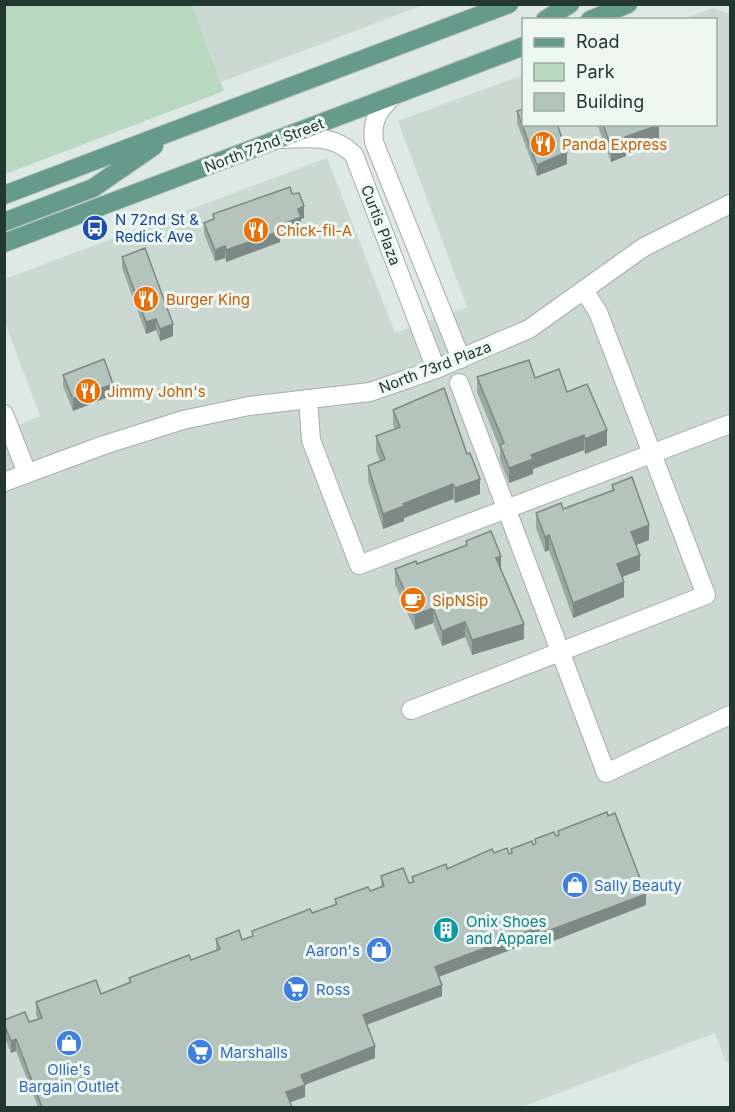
<svg xmlns="http://www.w3.org/2000/svg" width="735" height="1112" viewBox="0 0 735 1112" font-family="Inter,sans-serif">
  <style>
    .built { fill: #ccd8d2 }
    .green { fill: #b8d8c0 }
    .lines { fill: none; stroke-linecap: round; stroke-linejoin: round }
    .minor-casing { stroke: #a2afaa; stroke-width: 20 }
    .primary-casing { stroke: #bcc3c1; stroke-width: 20 }
    .minor { stroke: #fff; stroke-width: 18 }
    .primary { stroke: #669b8c; stroke-width: 18 }
    .wall { fill: #9ba8a2 }
    .shaded-wall { fill: #7e8884 }
    .building { fill: #b4c3bc; stroke: #7e8884; stroke-width: 1.5 }
    .labels { text-anchor: middle; dominant-baseline: central; stroke-width: 6; stroke-linejoin: round; paint-order: stroke }
    .food-label { font-size: 15px; fill: #c56008; stroke: #eef6f2; text-anchor: start }
    .street-label { font-size: 15px; fill: #213730; stroke: #eef6f2 }
    .transit-label { font-size: 15px; fill: #164399; stroke: #eef6f2; text-anchor: start }
    .shop-label { font-size: 15px; fill: #366cbe; stroke: #eef6f2; text-anchor: start }
    .culture-label { font-size: 15px; fill: #0d838f; stroke: #eef6f2; text-anchor: start }
  </style>
  <rect width="100%" height="100%" fill="#dee8e4"/>
  <g class="built">
    <polygon points="192,5 423,5 221,82"/>
    <polygon points="713,8 730,14 730,1061 726,1062 715,1033 522,1107 5,1107 5,431 40,416 5,322 5,279 327,158 395,333 467,307 398,121 523,75 524,124 716,124 716,20 683,19"/>
  </g>
  <polygon class="green" points="5,4 192,5 224,91 5,174"/>
  <g class="lines">
    <g class="minor-casing">
      <g id="minor">
        <path d="M394,95C379,110 371,120 374,142L461,359"/>
        <path d="M282,139C309,138 334,134 354,155L436,369"/>
        <polyline points="459,383 606,773 730,715"/>
        <polyline points="308,399 311,440 359,565 730,424"/>
        <polyline points="4,414 27,473"/>
        <polyline points="4,482 104,445 183,420 249,406 370,392 436,369 529,329 644,247 730,204"/>
        <polyline points="411,710 706,595 598,312 584,290"/>
      </g>
    </g>
    <g class="primary-casing">
      <g id="primary">
        <polyline points="545,20 570,4"/>
        <polyline points="590,20 628,4"/>
        <polyline points="4,195 509,4"/>
        <polyline points="4,222 93,188 154,146"/>
        <polyline points="4,243 524,46"/>
      </g>
    </g>
    <use href="#minor" class="minor"/>
    <use href="#primary" class="primary"/>
  </g>
  <g class="wall">
    <polygon points="517,111 567,164 537,176 517,123"/>
    <polygon points="597,124 659,124 659,140 626,152 626,156 611,162"/>
    <polygon points="292,194 304,218 301,219 301,229 280,237 280,242 226,262 225,258 215,261 204,234 204,223 213,220 213,214"/>
    <polygon points="122,257 173,336 160,341 156,330 146,334 122,268"/>
    <polygon points="63,375 113,395 73,411 63,386"/>
    <polygon points="477,377 535,378 567,392 607,445 585,454 584,450 533,469 533,474 509,483 500,460 500,449 477,392"/>
    <polygon points="393,410 480,494 455,503 453,499 404,518 404,521 383,529 368,481 368,466 380,461 376,451 376,436 395,429 393,425"/>
    <polygon points="612,485 649,540 636,545 640,570 622,577 624,597 573,618 549,550 545,552 536,528 536,513 563,509 612,490"/>
    <polygon points="466,541 501,570 524,639 472,655 465,637 442,646 433,623 415,630 395,584 395,569 417,564 466,545"/>
    <polygon points="558,831 646,905 540,946 537,940 439,977 442,996 367,1025 375,1058 305,1085 305,1097 290,1102 292,1107 38,1107 16,1051 11,1053 4,1035 4,1020 29,1022 38,1019 36,1014 36,1002 101,994 129,983 129,978 191,960 216,950 216,939 242,940 252,936 252,931 312,913 335,905 335,899 370,891 381,887 381,876 409,883 412,882 412,877 447,869 494,853 509,854 511,854 511,849 533,845 535,844 535,839 558,835"/>
  </g>
  <g class="shaded-wall">
    <polygon points="659,125 659,140 626,152 626,156 611,162 611,147 625,137"/>
    <polygon points="567,152 567,164 537,176 537,165"/>
    <polygon points="304,206 304,218 301,219 301,229 280,237 280,242 226,262 226,250 278,226 298,209"/>
    <polygon points="225,246 225,258 215,261 215,250"/>
    <polygon points="156,319 156,330 146,334 146,322"/>
    <polygon points="173,324 173,336 160,341 160,329"/>
    <polygon points="113,384 113,395 73,411 73,399"/>
    <polygon points="607,430 607,445 585,454 585,439"/>
    <polygon points="584,435 584,450 533,469 533,474 509,483 509,468 531,455"/>
    <polygon points="480,479 480,494 455,503 455,488"/>
    <polygon points="453,484 453,499 404,518 404,521 383,529 383,514 403,504"/>
    <polygon points="649,525 649,540 631,547 631,532"/>
    <polygon points="549,535 549,550 545,552 545,537"/>
    <polygon points="640,555 640,570 617,579 617,564"/>
    <polygon points="501,556 501,571 496,558"/>
    <polygon points="624,582 624,597 573,618 573,603"/>
    <polygon points="433,608 433,623 415,630 415,615"/>
    <polygon points="465,622 465,637 442,646 442,631"/>
    <polygon points="524,624 524,639 472,655 472,640"/>
    <polygon points="646,894 646,905 540,946 540,934"/>
    <polygon points="537,928 537,940 435,978 435,967"/>
    <polygon points="442,985 442,996 363,1026 363,1015"/>
    <polygon points="16,1039 16,1051 11,1053 11,1041"/>
    <polygon points="375,1046 375,1058 301,1086 301,1075"/>
    <polygon points="305,1085 305,1097 286,1104 286,1092"/>
  </g>
  <g class="building">
    <polygon points="524,109 524,124 557,124 567,152 537,165 517,111"/>
    <polygon points="603,124 659,124 659,125 625,137 626,141 611,147"/>
    <polygon points="290,187 292,194 299,193 304,206 298,209 301,217 278,226 280,231 226,250 225,246 215,250 204,223 214,219 213,214"/>
    <polygon points="145,248 173,324 160,329 156,319 146,322 122,257"/>
    <polygon points="104,359 113,384 73,399 63,375"/>
    <polygon points="529,360 535,378 559,369 567,392 587,384 607,430 585,439 584,435 531,455 533,459 509,468 500,445 504,443 477,377"/>
    <polygon points="444,388 467,454 470,453 480,479 455,488 453,484 403,504 404,506 383,514 368,466 385,459 376,436 400,427 393,410"/>
    <polygon points="632,477 649,525 631,532 640,555 617,564 624,582 573,603 549,535 545,537 536,513 561,503 563,509 614,490 612,485"/>
    <polygon points="491,531 501,556 496,558 524,624 472,640 465,622 442,631 433,608 415,615 395,569 416,561 417,564 467,545 466,541"/>
    <polygon points="607,812 608,816 615,813 646,894 540,934 537,928 435,967 442,985 363,1015 375,1046 301,1075 305,1085 286,1092 292,1107 42,1107 16,1039 11,1041 4,1024 4,1020 25,1012 29,1022 42,1018 36,1002 96,980 101,994 131,982 129,978 189,955 191,960 220,949 216,939 227,935 239,930 242,940 253,936 252,931 310,909 312,913 337,904 335,899 368,887 370,891 384,886 381,876 403,868 409,883 414,882 412,877 446,864 447,869 492,849 494,853 507,848 509,854 512,853 511,849 532,841 533,845 536,843 535,839 554,832 556,836 559,835 558,831"/>
  </g>
  <defs>
    <g id="restaurant-disc" transform="scale(1.35)"><circle r="9.5" fill="#e8710a" stroke="#eef6f2"/><path d="M-5-6h1v4h1v-4h1v4h1v-4h1v5L-1.5 .5V6h-2V.5L-5-1ZM5-6V6H3V1.5H1.5Q1.5-4 5-6Z" fill="#fff"/></g>
    <g id="bus-disc" transform="scale(1.35)"><circle r="9.5" fill="#1a4fb4" stroke="#eef6f2"/><path d="M-5-6H5V4H4V6H2V4H-2V6H-4V4H-5ZM-3.5-4V0h7V-4ZM-3.5 1.2v1.5H-2V1.2ZM2 1.2v1.5H3.5V1.2Z" fill="#fff"/></g>
    <g id="cafe-disc" transform="scale(1.35)"><circle r="9.5" fill="#e8710a" stroke="#eef6f2"/><path d="M-5.5-4.5H6V0H3Q3 3.5 0 3.5H-2.5Q-5.5 3.5-5.5 0ZM3-3.2v2h1.7v-2ZM-6 4.5H4V6H-6Z" fill="#fff"/></g>
    <g id="shop-disc" transform="scale(1.35)"><circle r="9.5" fill="#3f7fe0" stroke="#eef6f2"/><path d="M-5-2.5h2.3a2.7 3.5 0 0 1 5.4 0H5L5.5 6h-11ZM-1.5-2.5h3a1.5 2.3 0 0 0-3 0Z" fill="#fff"/></g>
    <g id="building-disc" transform="scale(1.35)"><circle r="9.5" fill="#0f9aa8" stroke="#eef6f2"/><path d="M-4-6H4V6H1V3H-1V6H-4ZM-2.5-4.3h1.7v1.8h-1.7ZM.8-4.3h1.7v1.8H.8ZM-2.5-1h1.7V.8h-1.7ZM.8-1h1.7V.8H.8Z" fill="#fff"/></g>
    <g id="supermarket-disc" transform="scale(1.35)"><circle r="9.5" fill="#3f7fe0" stroke="#eef6f2"/><path d="M-6-5.5h2.5l.6 2H6L4.5 2H-2.5L-4.4-4H-6ZM-1.5 3.2a1.3 1.3 0 1 0 .1 0ZM3 3.2a1.3 1.3 0 1 0 .1 0Z" fill="#fff"/></g>
  </defs>
  <g fill-rule="evenodd">
    <use href="#restaurant-disc" x="543" y="144"/>
    <use href="#bus-disc" x="95" y="228"/>
    <use href="#restaurant-disc" x="256" y="230"/>
    <use href="#restaurant-disc" x="146" y="299"/>
    <use href="#restaurant-disc" x="88" y="391"/>
    <use href="#cafe-disc" x="413" y="600"/>
    <use href="#shop-disc" x="575" y="885"/>
    <use href="#building-disc" x="446" y="930"/>
    <use href="#shop-disc" x="379" y="950"/>
    <use href="#supermarket-disc" x="296" y="989"/>
    <use href="#shop-disc" x="69" y="1043"/>
    <use href="#supermarket-disc" x="200" y="1052"/>
  </g>
  <g class="labels">
    <g class="food-label">
      <text x="562" y="144">Panda Express</text>
      <text x="276" y="230">Chick-fil-A</text>
      <text x="166" y="299">Burger King</text>
      <text x="107" y="391">Jimmy John's</text>
      <text x="432" y="600">SipNSip</text>
    </g>
    <g class="street-label">
      <text transform="translate(264 145) rotate(-21)">North 72nd Street</text>
      <text transform="translate(381 225) rotate(69)">Curtis Plaza</text>
      <text transform="translate(435 367) rotate(-21)">North 73rd Plaza</text>
    </g>
    <g class="transit-label">
      <text x="115" y="219">N 72nd St &amp;<tspan x="115" dy="17">Redick Ave</tspan></text>
    </g>
    <g class="shop-label">
      <text x="594" y="885">Sally Beauty</text>
      <text x="360" y="950" text-anchor="end">Aaron's</text>
      <text x="316" y="989">Ross</text>
      <text x="220" y="1052">Marshalls</text>
      <text x="69" y="1069" text-anchor="middle">Ollie's<tspan x="69" dy="17">Bargain Outlet</tspan></text>
    </g>
    <g class="culture-label">
      <text x="466" y="921">Onix Shoes<tspan x="466" dy="17">and Apparel</tspan></text>
    </g>
  </g>
  <rect width="735" height="1112" fill="none" stroke="#213730" stroke-width="12"/>
  <rect x="522" y="18" width="195" height="108" fill="#eef6f2" stroke="#9caaa4" stroke-width="1.5"/>
  <rect x="534" y="38" width="30" height="9" fill="#669b8c" stroke="#9caaa4" stroke-width="1.5"/>
  <text x="576" y="48" font-size="18" fill="#213730">Road</text>
  <rect x="534" y="63" width="30" height="18" fill="#b8d8c0" stroke="#9caaa4" stroke-width="1.5"/>
  <text x="576" y="78" font-size="18" fill="#213730">Park</text>
  <rect x="534" y="93" width="30" height="18" fill="#b4c3bc" stroke="#9caaa4" stroke-width="1.5"/>
  <text x="576" y="108" font-size="18" fill="#213730">Building</text>
</svg>
